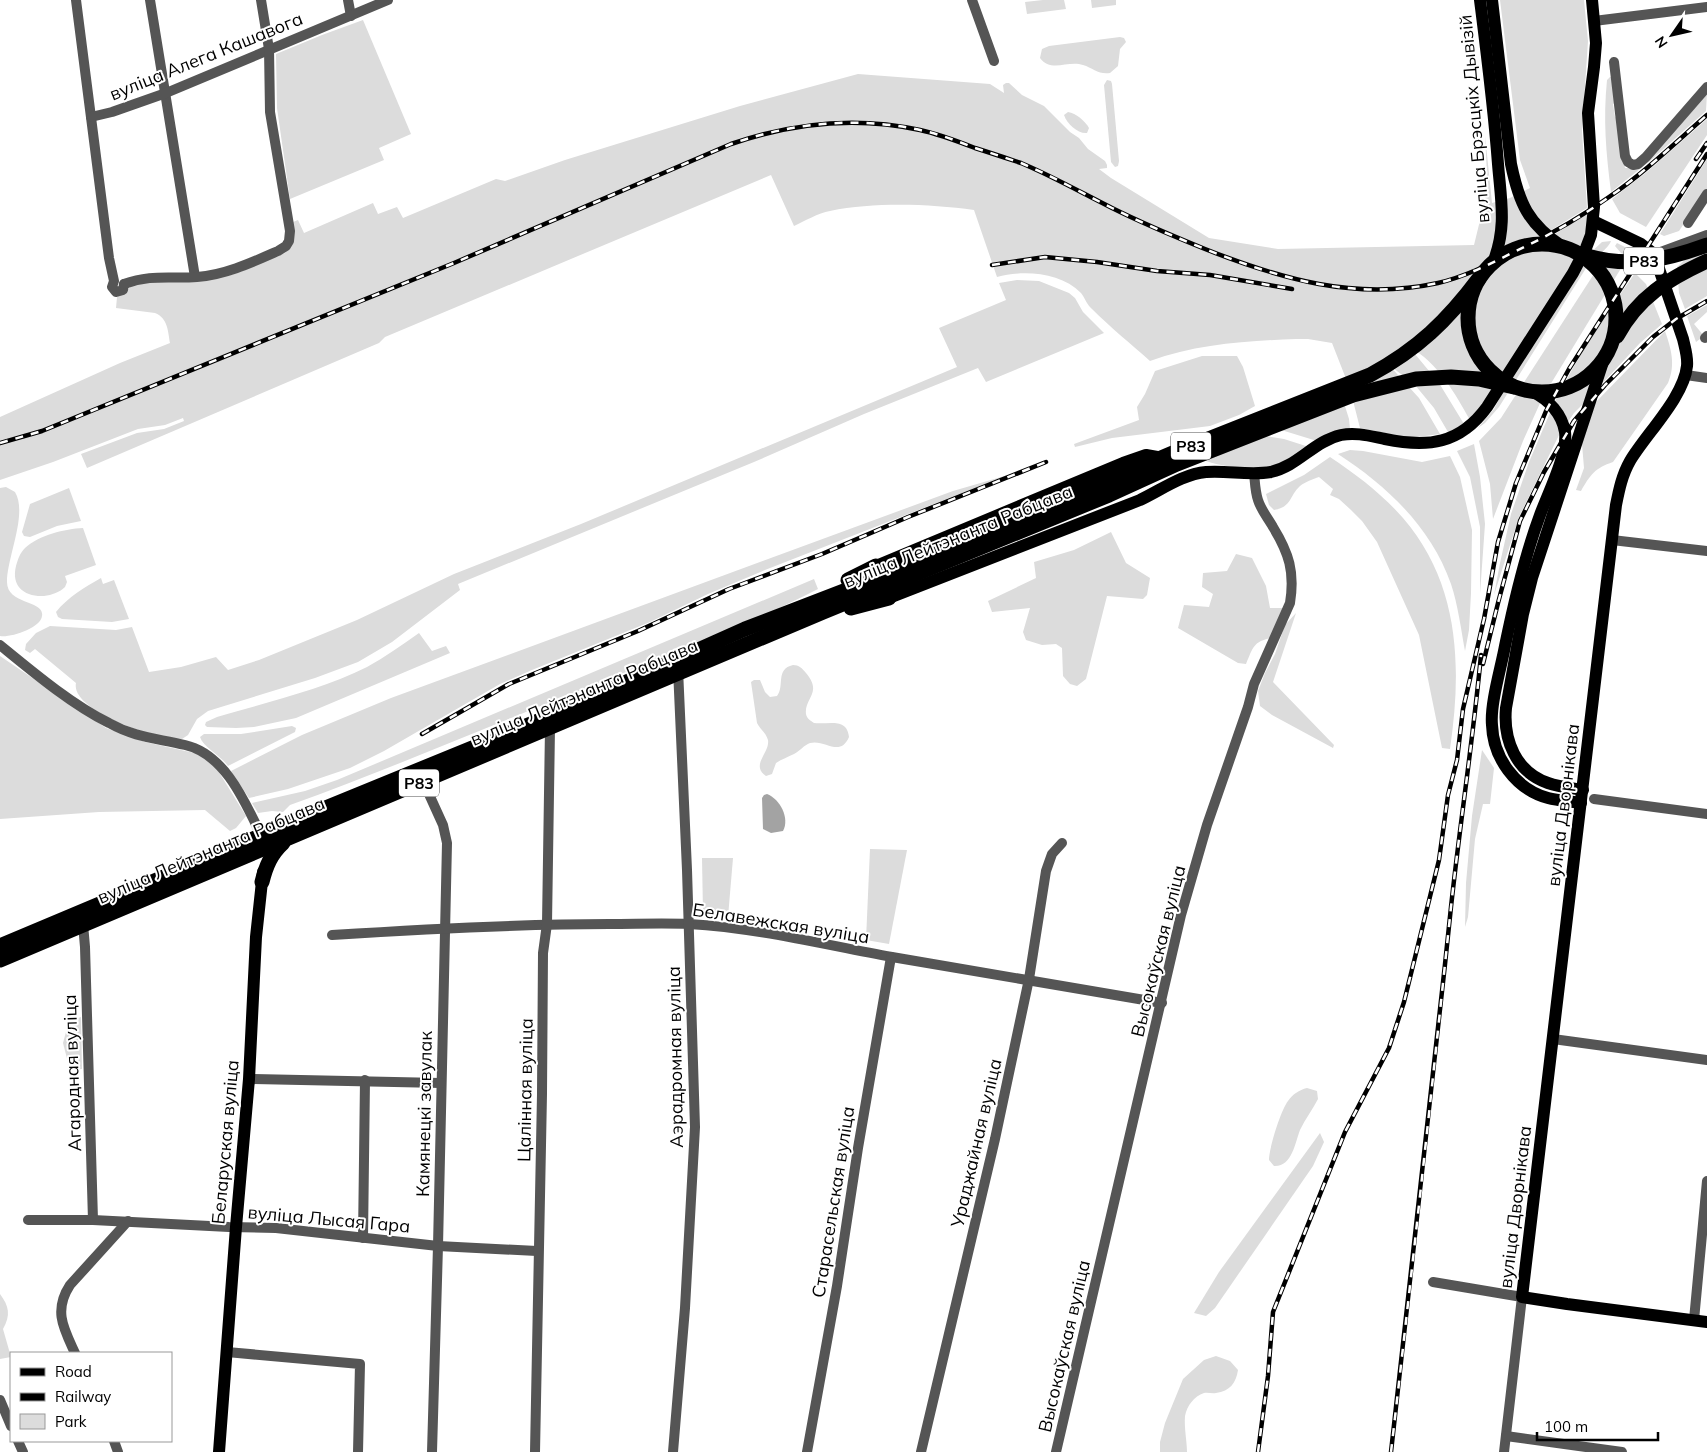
<svg xmlns="http://www.w3.org/2000/svg" width="1707" height="1452" viewBox="0 0 1707 1452" font-family="Mulish,sans-serif">
  <style>
    .green { fill: #dcdcdc }
    .water { fill: #a3a3a3 }
    .lines { fill: none; stroke-linecap: round; stroke-linejoin: round }
    .minor { stroke: #555; stroke-width: 10 }
    .major { stroke: #000; stroke-width: 12 }
    .highway { stroke: #000; stroke-width: 15 }
    .rail-casing { stroke: #000; stroke-width: 4.5 }
    .rail { stroke: #fff; stroke-width: 2.5; stroke-dasharray: 8; stroke-linecap: butt }
    .labels { text-anchor: middle; dominant-baseline: central; stroke-width: 4; stroke-linejoin: round; paint-order: stroke }
    .shield { fill: #fff; stroke: #4c4c4c; stroke-width: 1 }
    .shield-label { font-size: 16px; font-weight: bold; fill: #000 }
    .street-label { font-size: 18px; fill: #000; stroke: #fff }
  </style>
  <rect width="100%" height="100%" fill="#fff"/>
  <g class="green">
    <polygon points="1043,0 1064,0 1066,9 1027,14 1025,2"/>
    <polygon points="1091,0 1116,0 1116,5 1092,8"/>
    <path d="M1500,0H1584L1588,41L1582,131L1587,208L1548,232L1486,265L1483,269L1552,236L1587,214L1588,227L1577,257L1488,397L1470,420C1456,395 1437,361 1410,348L1439,383L1464,424L1448,432L1434,408L1415,385L1388,364L1419,398L1440,434L1410,438L1360,428L1350,389L1332,343L1308,339H1296C1247,341 1197,344 1150,361C1131,344 1110,327 1092,309C1087,305 1085,298 1081,293C1060,272 1023,270 997,277L974,210C929,204 875,202 830,211C818,213 805,221 794,226L771,175L385,337L379,343L87,468L81,454L137,433L164,429L184,421L183,418L165,425L138,429L53,462L0,480V417L120,363L170,343C168,332 168,318 155,313L116,308L117,297L135,284L230,275L285,253L291,246L293,222L298,220L304,233L373,203L378,214L397,207L403,218L496,179L505,181L565,160L740,106L858,74L990,84L1004,93L1003,85L1006,83H1009L1022,95L1044,106L1070,132L1079,138L1088,149L1105,161L1107,165V168L1099,169L1111,178L1209,238L1278,249L1474,245L1485,200L1487,175L1485,135L1492,203L1510,198L1530,188L1520,160Z"/>
    <polygon points="363,20 411,134 379,148 384,160 290,199 277,108 276,54 322,35"/>
    <path d="M1120,37L1124,38L1126,42L1120,49L1118,66L1110,73C1099,75 1093,68 1083,65C1068,60 1051,73 1040,58L1042,49L1049,46Z"/>
    <path d="M1610,77H1611L1616,102L1613,104L1615,117L1618,118L1625,168H1636L1707,93L1706,111L1650,161L1611,192C1606,152 1603,120 1607,80Z"/>
    <polygon points="1107,80 1111,81 1112,84 1119,161 1118,166 1115,167 1111,162 1104,85"/>
    <path d="M1068,112C1076,113 1085,121 1089,128L1087,133C1078,134 1067,124 1064,115Z"/>
    <polygon points="1707,119 1707,135 1646,227 1620,213 1612,199 1648,171"/>
    <polygon points="1707,159 1707,189 1679,231 1664,236 1660,234"/>
    <path d="M1611,241C1608,249 1595,257 1588,265L1499,407L1485,423L1478,428L1494,409L1508,382L1588,255L1602,242Z"/>
    <polygon points="1617,243 1633,251 1628,257 1621,253 1615,246"/>
    <polygon points="1707,249 1707,296 1685,309 1679,293 1677,267 1689,256"/>
    <polygon points="1601,263 1623,265 1547,390 1521,387"/>
    <polygon points="1635,273 1646,284 1662,324 1640,343 1585,402 1574,413 1559,435 1519,517 1494,595 1500,563 1511,514 1529,462 1555,401 1573,368 1599,325"/>
    <path d="M1017,280L1039,281L1069,293L1075,298L1083,312L1104,333L986,382L978,368L864,414L754,462L458,584L460,590L392,642L358,662L315,678L208,711L197,719L188,735L182,739C160,741 70,711 76,683L35,649L30,653L25,650L26,644L36,633L50,626L116,630L132,627L149,672L181,667L216,657L228,670L259,660L357,620L454,574L581,524L957,367L939,328L1006,300L999,283Z"/>
    <polygon points="1707,305 1707,312 1694,324 1704,336 1696,342 1687,316"/>
    <path d="M1665,331C1671,349 1676,364 1668,383L1613,462C1595,468 1590,475 1581,491L1576,490L1584,468L1582,444L1595,403Z"/>
    <polygon points="1202,356 1237,356 1243,367 1255,406 1239,415 1210,426 1112,438 1075,447 1074,444 1139,420 1137,407 1145,394 1155,371"/>
    <polygon points="1517,393 1531,396 1541,401 1523,441 1493,519 1490,484 1479,441 1501,418"/>
    <polygon points="1344,403 1349,419 1350,429 1317,441 1278,429"/>
    <path d="M1265,436L1284,439L1309,447C1298,455 1282,465 1268,468C1253,471 1220,466 1206,461V459Z"/>
    <polygon points="1474,444 1480,477 1485,524 1480,594 1480,527 1470,477 1457,451"/>
    <path d="M1350,450L1363,451L1422,462L1450,456L1460,477L1472,530L1471,593L1469,630L1465,651C1461,629 1458,605 1451,584C1431,527 1387,486 1338,454Z"/>
    <path d="M1330,457C1357,475 1382,494 1403,518C1460,584 1462,667 1450,749L1442,748L1419,635L1377,542L1362,521L1351,510L1339,499L1330,495L1333,489L1319,477C1313,479 1305,482 1300,486C1289,496 1292,507 1274,510L1269,505L1266,494L1304,475Z"/>
    <polygon points="1008,475 765,570 708,594 650,622 532,670 500,684 384,751 350,768 288,789 249,798 231,771 302,735 391,698 953,491"/>
    <path d="M6,487L15,492C28,514 7,557 7,582C7,605 45,600 42,616C41,628 10,638 0,636V488Z"/>
    <polygon points="69,488 81,521 57,526 30,537 24,536 22,532 30,504"/>
    <path d="M83,528L96,565L65,576L67,582L65,587C60,592 52,595 44,596C24,597 11,586 16,566C18,559 20,553 25,548C39,535 65,529 83,528Z"/>
    <polygon points="1111,532 1126,563 1150,578 1147,595 1143,599 1107,596 1086,679 1077,686 1070,684 1063,676 1062,648 1056,644 1042,645 1026,640 1023,632 1030,608 992,612 988,601 1036,578 1034,562 1074,550"/>
    <path d="M1236,554L1252,558L1266,586L1270,608H1283L1272,638C1253,641 1253,648 1246,664L1238,663L1178,628L1184,605L1209,607L1213,594L1202,587L1203,573L1227,571Z"/>
    <path d="M101,578L103,584L114,580L129,619L112,622L62,619L58,617L56,612C68,597 85,587 101,578Z"/>
    <path d="M814,579L818,589C738,630 654,660 571,694C477,731 385,771 290,805L283,812L272,811L258,813L252,803L305,791L337,780Z"/>
    <polygon points="1296,613 1273,682 1334,745 1333,748 1272,715 1260,706 1258,691 1265,673 1275,654 1285,625"/>
    <path d="M419,633L432,651L446,646L450,653L296,718L254,727L236,728L207,727L205,725L206,722L217,717C265,703 323,689 367,667C385,657 402,645 419,633Z"/>
    <polygon points="0,656 106,728 145,742 199,754 217,769 246,816 236,828 230,831 205,810 99,812 0,819"/>
    <path d="M793,665C799,665 802,668 806,673C823,693 804,698 806,714C807,719 810,720 814,723C828,725 847,717 849,737C840,758 825,739 810,743C804,745 800,751 794,754C788,757 782,759 776,763L772,774L766,776C750,765 770,753 768,740C766,733 760,729 757,723L751,682L754,680H760L765,692L770,697L777,696C785,686 775,669 793,665Z"/>
    <path d="M292,726L296,728L295,732L228,766C220,755 203,747 200,737L204,734H241Z"/>
    <polygon points="1482,750 1494,768 1490,804 1483,804 1475,839 1468,917 1465,927 1466,883 1472,816"/>
    <polygon points="870,849 907,850 889,944 866,940"/>
    <polygon points="702,858 733,858 728,917 703,913"/>
    <polygon points="81,1017 82,1069 70,1070 63,1043 69,1021"/>
    <path d="M1307,1088L1317,1091L1318,1099C1313,1109 1305,1119 1300,1130C1295,1143 1292,1167 1274,1166L1269,1160C1269,1148 1281,1110 1288,1101C1293,1094 1299,1090 1307,1088Z"/>
    <polygon points="1320,1133 1324,1142 1313,1166 1215,1308 1206,1316 1194,1313 1219,1272"/>
    <path d="M0,1294C9,1306 11,1315 3,1329L11,1357L0,1359Z"/>
    <path d="M1216,1356L1230,1361L1238,1370C1236,1383 1230,1391 1216,1393C1212,1394 1208,1392 1204,1393C1194,1396 1187,1406 1185,1416C1184,1428 1187,1441 1187,1452H1160V1442L1165,1423L1183,1379L1204,1360Z"/>
  </g>
  <path class="water" d="M767,794C780,799 790,818 783,831L771,833L763,829L762,798L764,795Z"/>
  <g class="lines">
    <g class="minor">
      <polyline points="76,0 109,258 114,281 112,287 116,292 123,290 124,284"/>
      <polyline points="150,0 195,277"/>
      <polyline points="348,0 351,16"/>
      <polyline points="972,0 994,61"/>
      <polyline points="1594,21 1707,7"/>
      <polyline points="1614,62 1625,156 1628,162 1633,165 1638,164 1646,157 1707,87"/>
      <polyline points="91,117 112,112 166,93 388,0"/>
      <polyline points="1688,223 1707,194"/>
      <polyline points="1658,253 1707,235"/>
      <path d="M124,284C151,274 170,279 197,277C225,275 253,262 278,251L286,246L289,241L290,231L270,112L269,49L261,0"/>
      <polyline points="1705,338 1707,336"/>
      <polyline points="1686,375 1707,378"/>
      <polyline points="1612,540 1707,551"/>
      <path d="M0,645C33,672 71,704 109,723C136,738 156,738 185,745C225,754 245,802 261,835"/>
      <polyline points="423,781 443,825 447,843 438,1246 432,1452"/>
      <polyline points="1594,799 1707,814"/>
      <polyline points="83,924 85,947 93,1220"/>
      <path d="M332,935C425,929 517,924 609,924C636,924 663,923 689,924C758,928 825,945 892,957C982,973 1072,987 1162,1003"/>
      <polyline points="1553,1039 1707,1060"/>
      <polyline points="249,1079 441,1083"/>
      <polyline points="28,1220 93,1220 229,1227 276,1228 438,1246 537,1251"/>
      <polyline points="363,1238 365,1080"/>
      <polyline points="1433,1282 1522,1297 1504,1452"/>
      <polyline points="1694,1320 1707,1181"/>
      <polyline points="227,1352 360,1364 358,1452"/>
      <path d="M75,1353C64,1329 53,1311 70,1285L128,1221"/>
      <polyline points="0,1400 11,1426"/>
      <polyline points="1506,1436 1622,1452"/>
      <polyline points="18,1441 23,1452"/>
      <polyline points="114,1441 118,1452"/>
      <polyline points="535,1452 542,1094 543,953 547,924 550,728"/>
      <polyline points="673,1452 685,1308 695,1127 687,870 678,669"/>
      <polyline points="807,1452 837,1286 858,1148 891,957"/>
      <polyline points="921,1452 995,1139 1029,979 1046,871 1052,854 1062,843"/>
      <path d="M1056,1452L1181,915L1207,825L1248,707L1254,684L1290,603C1295,572 1289,553 1273,527C1268,518 1261,510 1258,500C1255,491 1255,482 1254,473"/>
    </g>
    <g class="major">
      <path d="M1480,0C1487,55 1494,109 1498,164C1501,201 1507,227 1493,263"/>
      <path d="M1492,0L1511,164C1519,203 1528,224 1563,247"/>
      <path d="M1593,221L1641,244L1654,254L1683,339C1685,348 1688,357 1687,366C1684,397 1646,434 1630,461C1622,475 1619,490 1616,505L1522,1297L1567,1304L1707,1322"/>
      <path d="M1533,392C1549,400 1562,414 1565,432C1568,454 1548,493 1540,515C1524,558 1514,602 1505,646C1501,668 1490,704 1492,725C1493,757 1515,789 1548,798C1559,801 1570,801 1581,803"/>
      <polyline points="876,566 1123,463 1146,455 1163,458"/>
      <path d="M889,598L1140,500C1161,490 1183,474 1206,472C1227,470 1249,476 1271,472C1298,466 1314,441 1341,435C1356,432 1370,436 1385,439C1428,448 1460,444 1487,407L1573,273L1586,248L1591,235L1594,207L1588,113L1594,67L1596,43L1592,0"/>
      <path d="M1583,790C1571,788 1559,787 1548,783C1516,772 1503,740 1506,708L1523,614L1532,578L1603,362"/>
      <polyline points="219,1452 236,1227 249,1079 256,937 263,872"/>
    </g>
    <g class="highway">
      <circle cx="1542" cy="318" r="74"/>
      <path d="M1587,256C1630,268 1666,260 1707,245"/>
      <path d="M1617,336C1638,297 1668,279 1707,261"/>
      <polyline points="848,580 876,566"/>
      <polyline points="851,608 889,598"/>
      <path d="M262,882C266,866 271,854 283,843"/>
      <path d="M0,946L226,851L289,823L548,717L745,629L875,579L1173,453L1370,375C1418,349 1447,321 1480,277"/>
      <polyline points="0,960 823,612 1109,495 1177,464 1353,395 1416,379 1451,377 1479,379 1514,387"/>
    </g>
    <g class="rail-casing">
      <g id="rail">
        <polyline points="1696,159 1707,143"/>
        <polyline points="992,265 1045,257 1097,262 1157,271 1210,275 1292,289"/>
        <path d="M0,443L42,431L454,263L731,144C792,123 856,116 920,130C939,134 957,141 975,148C991,153 1006,158 1021,163C1052,176 1082,193 1112,208C1142,223 1173,236 1205,249C1281,279 1355,301 1438,283C1464,277 1488,265 1512,253C1546,237 1578,219 1609,197C1644,173 1675,143 1707,115"/>
        <polyline points="1483,664 1498,603 1520,521 1544,472 1574,421 1605,385 1653,337 1676,319 1707,301"/>
        <polyline points="422,734 509,684 638,631 729,589 822,554 908,517 1046,462"/>
        <polyline points="1258,1452 1268,1376 1273,1312 1345,1132 1389,1048 1404,1002 1439,860 1448,795 1457,760 1463,709 1484,619 1498,542 1516,483 1546,411 1569,369 1707,154"/>
        <path d="M1391,1452C1412,1271 1432,1089 1451,907C1460,823 1473,740 1481,655"/>
      </g>
    </g>
    <use href="#rail" class="rail"/>
  </g>
  <g class="labels">
    <g class="shield">
      <rect x="1624" y="247.5" width="40" height="27" rx="4"/>
      <rect x="1171" y="432.5" width="40" height="27" rx="4"/>
      <rect x="399" y="769.5" width="40" height="27" rx="4"/>
    </g>
    <g class="shield-label">
      <text x="1644" y="261">Р83</text>
      <text x="1191" y="446">Р83</text>
      <text x="419" y="783">Р83</text>
    </g>
    <g class="street-label">
      <text transform="translate(206 56) rotate(-22)">вуліца Алега Кашавога</text>
      <text transform="translate(1474 119) rotate(-95)">вуліца Брэсцкіх Дывізій</text>
      <text transform="translate(958 536) rotate(-22)">вуліца Лейтэнанта Рабцава</text>
      <text transform="translate(584 692) rotate(-23)">вуліца Лейтэнанта Рабцава</text>
      <text transform="translate(1563 805) rotate(-83)">вуліца Дворнікава</text>
      <text transform="translate(211 850) rotate(-23)">вуліца Лейтэнанта Рабцава</text>
      <text transform="translate(781 923) rotate(9)">Белавежская вуліца</text>
      <text transform="translate(1158 951) rotate(-76)">Высокаўская вуліца</text>
      <text transform="translate(675 1057) rotate(-91)">Аэрадромная вуліца</text>
      <text transform="translate(72 1073) rotate(-92)">Агародная вуліца</text>
      <text transform="translate(525 1090) rotate(-89)">Цалінная вуліца</text>
      <text transform="translate(424 1114) rotate(-89)">Камянецкі завулак</text>
      <text transform="translate(225 1142) rotate(-85)">Беларуская вуліца</text>
      <text transform="translate(976 1143) rotate(-77)">Ураджайная вуліца</text>
      <text transform="translate(833 1202) rotate(-81)">Старасельская вуліца</text>
      <text transform="translate(1515 1207) rotate(-83)">вуліца Дворнікава</text>
      <text transform="translate(329 1219) rotate(5)">вуліца Лысая Гара</text>
      <text transform="translate(1064 1346) rotate(-77)">Высокаўская вуліца</text>
    </g>
  </g>
  <rect x="10" y="1352" width="162" height="90" fill="#ffffff" stroke="#999999"/>
  <rect x="20" y="1368" width="25" height="8" fill="#000000" stroke="#999999"/>
  <text x="55" y="1377" font-size="15" fill="#000000">Road</text>
  <rect x="20" y="1393" width="25" height="8" fill="#000000" stroke="#999999"/>
  <text x="55" y="1402" font-size="15" fill="#000000">Railway</text>
  <rect x="20" y="1414" width="25" height="15" fill="#dcdcdc" stroke="#999999"/>
  <text x="55" y="1427" font-size="15" fill="#000000">Park</text>
  <g transform="translate(1672 35) rotate(236)" stroke="#ffffff" stroke-width="4" paint-order="stroke">
  <path d="M0-4L9 19L0 12L-9 19Z" fill="#000000"/>
  <text y="-8" font-size="14" font-weight="bold" text-anchor="middle" fill="#000000">N</text>
  </g>
  <path d="M1537 1432v8h121v-8" fill="none" stroke="#000000" stroke-width="2.5"/>
  <text x="1544" y="1432" font-size="15" fill="#000000" stroke="#ffffff" stroke-width="4" paint-order="stroke">100 m</text>
</svg>
